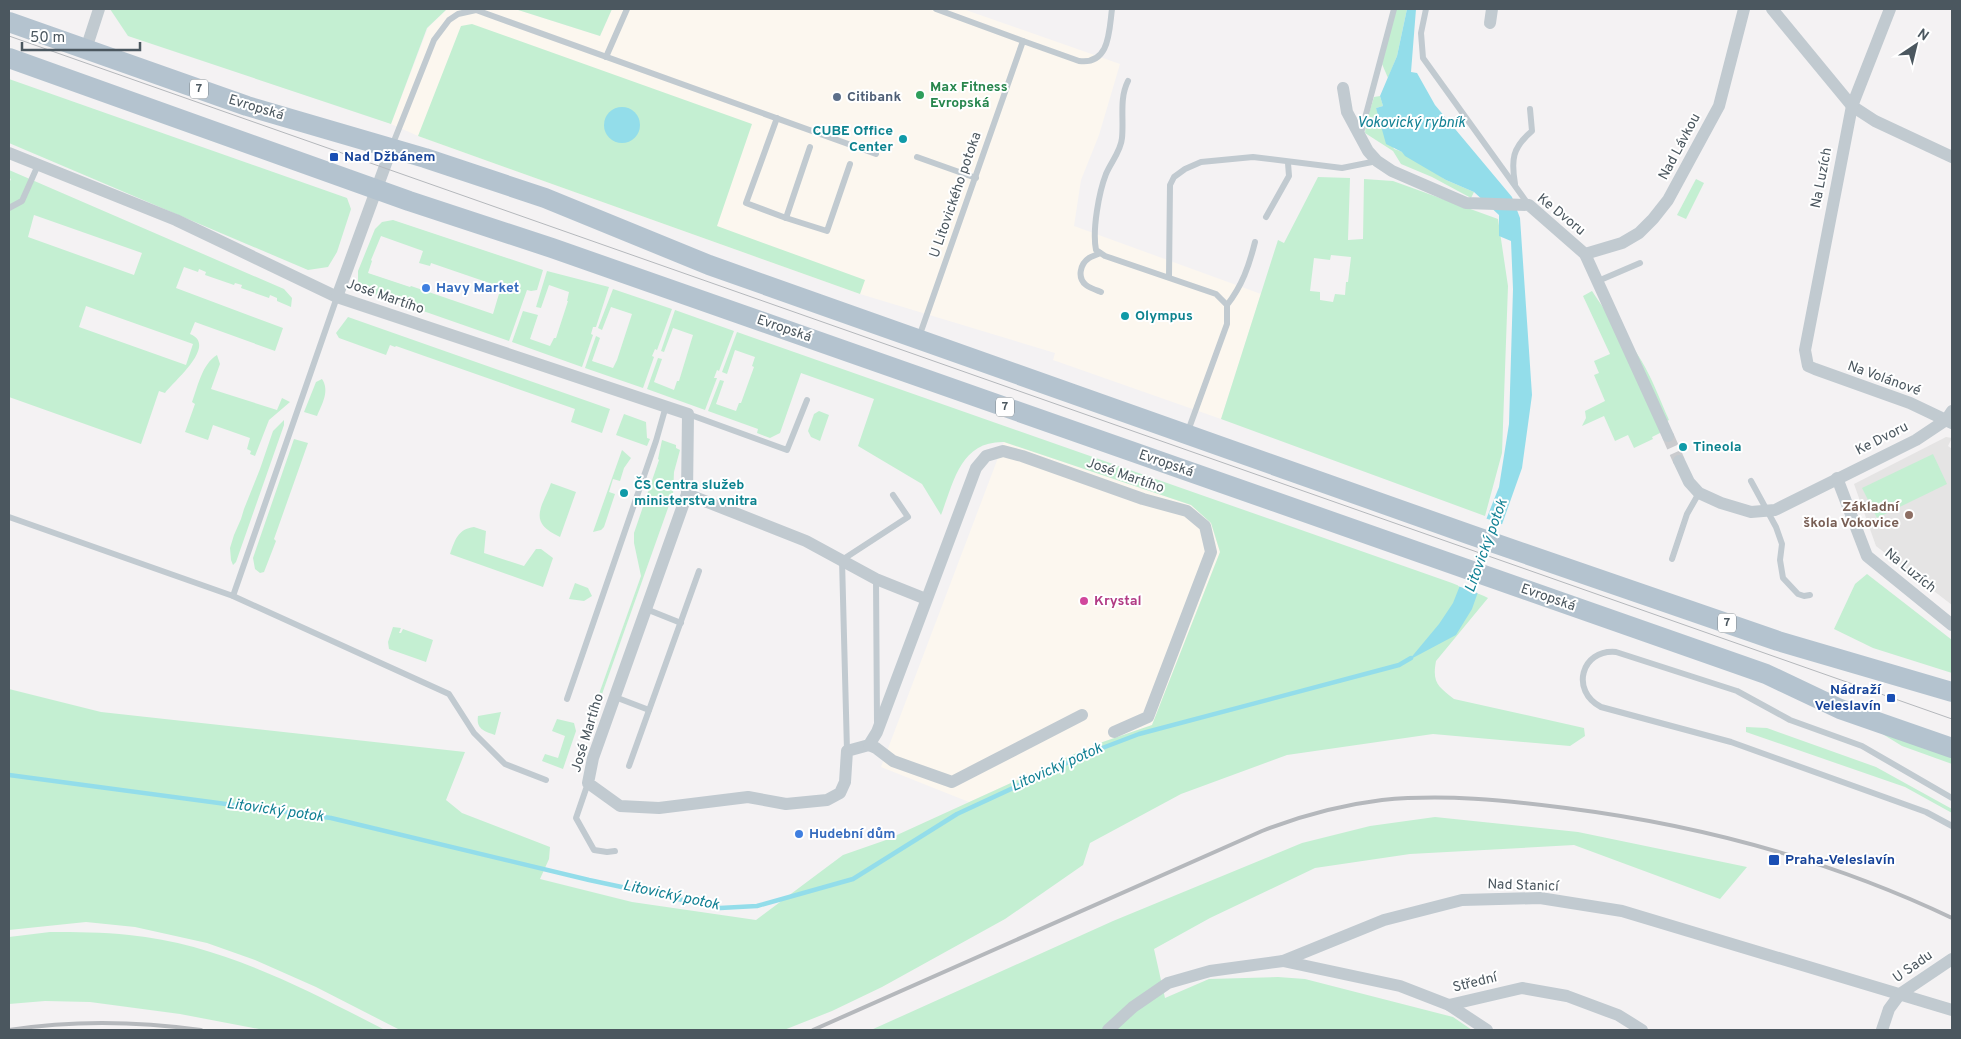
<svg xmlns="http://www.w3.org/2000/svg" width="1961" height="1039" viewBox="0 0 1961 1039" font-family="Overpass,sans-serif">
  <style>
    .commercial { fill: #fcf7ef }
    .education { fill: #e5e4e4 }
    .green { fill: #c4efd2; fill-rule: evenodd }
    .water { fill: #93ddea }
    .pier { fill: #f4f2f3 }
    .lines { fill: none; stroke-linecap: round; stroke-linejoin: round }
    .stream { stroke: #93ddea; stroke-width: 4.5 }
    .minor-tunnel { stroke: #cacbce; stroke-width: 12; stroke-dasharray: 12 6; stroke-linecap: butt }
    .service { stroke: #c1cad0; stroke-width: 6 }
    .minor { stroke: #c1cad0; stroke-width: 12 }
    .primary { stroke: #b4c3cf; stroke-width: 20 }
    .tram { stroke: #b5b8bc; stroke-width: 1 }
    .rail { stroke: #b5b8bc; stroke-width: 4 }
    .leisure-dot { fill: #2e9e5b; stroke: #fff; stroke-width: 2 }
    .service-dot { fill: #5c6f8a; stroke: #fff; stroke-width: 2 }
    .culture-dot { fill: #0f9aa8; stroke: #fff; stroke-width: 2 }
    .transit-dot { fill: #1a4fb4; stroke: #fff; stroke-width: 2 }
    .shop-dot { fill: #3f7fe0; stroke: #fff; stroke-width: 2 }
    .education-dot { fill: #8d6e63; stroke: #fff; stroke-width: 2 }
    .hotel-dot { fill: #d1479c; stroke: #fff; stroke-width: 2 }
    .labels { text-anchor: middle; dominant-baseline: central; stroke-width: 4; stroke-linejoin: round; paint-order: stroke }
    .shield { fill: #fff; stroke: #81898f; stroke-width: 1 }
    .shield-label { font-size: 12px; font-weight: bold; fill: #4b575f }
    .leisure-label { font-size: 14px; font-weight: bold; fill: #27864d; stroke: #fff; text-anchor: start }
    .service-label { font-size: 14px; font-weight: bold; fill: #4e5e75; stroke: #fff; text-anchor: start }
    .street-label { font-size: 14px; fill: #4b575f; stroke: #fff }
    .culture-label { font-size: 14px; font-weight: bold; fill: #0d838f; stroke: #fff; text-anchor: start }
    .transit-label { font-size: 14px; font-weight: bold; fill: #164399; stroke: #fff; text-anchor: start }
    .shop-label { font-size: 14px; font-weight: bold; fill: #366cbe; stroke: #fff; text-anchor: start }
    .education-label { font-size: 14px; font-weight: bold; fill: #785e54; stroke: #fff; text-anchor: end }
    .hotel-label { font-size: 14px; font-weight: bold; fill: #b23c85; stroke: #fff; text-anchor: start }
    .water-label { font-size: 15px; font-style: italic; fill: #128194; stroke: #fff }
  </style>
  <rect width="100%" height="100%" fill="#f4f2f3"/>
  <g class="commercial">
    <polygon points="447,9 515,9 600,36 612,9 963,9 1120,64 1099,135 1081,180 1074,226 1261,294 1221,419 1053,360 1055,353 860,294 418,136 391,124 428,28"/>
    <polygon points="1004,442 1191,505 1211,523 1220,552 1152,725 1094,745 969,802 881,767"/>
  </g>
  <polygon class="education" points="1946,437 1952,438 1948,446 1952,449 1952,605 1876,546 1854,484"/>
  <g class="green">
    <polygon points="110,9 447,9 427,28 391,124 128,36"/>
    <polygon points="515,9 612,9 600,36"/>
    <polygon points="1394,9 1407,9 1397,56 1388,78 1382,64"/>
    <polygon points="472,24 752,124 717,226 865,280 860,294 418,136 461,26"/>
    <polygon points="9,79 347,198 351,209 337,252 328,267 308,270 9,143"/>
    <polygon points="1380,96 1383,106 1376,108 1394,149 1403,152 1446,180 1474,192 1471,198 1432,177 1401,164 1393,151 1365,133 1366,123 1374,97"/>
    <path d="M9,170L284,289L292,298L291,307L277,301V298L270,295L269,298L241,288L242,285L235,283L234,285L205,275L206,272L199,269L198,272L184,267L176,288L283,328L275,351L195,322L190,334C218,345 174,381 165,393L159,391L141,444L9,397V183L11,179L9,178ZM34,215L142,253L134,275L28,237ZM86,306L193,344L186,365L79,327Z"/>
    <path d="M1318,177L1350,178L1348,240L1363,239L1364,179L1393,181L1498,219L1508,286L1502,453L1485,516L1221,419L1278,240L1284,243ZM1331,255L1351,257L1348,282H1346L1345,295L1335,294L1333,302L1320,300V292L1310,291L1314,258L1330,260Z"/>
    <polygon points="1696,179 1704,183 1686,219 1677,215"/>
    <path d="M393,220L543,270L537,290L531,291L527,290L509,341L363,290L358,283V271L375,229L382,222ZM381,236L423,251L419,263L430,266L431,263L501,287L493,314L411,286L410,287L368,273L372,261L371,260Z"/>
    <polygon points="547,271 609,287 596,327 593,327 591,334 593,335 582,367 512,342 523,311 538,315 530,339 550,346 554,338 556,338 568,301 567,301 569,292 549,285 541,308 536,307"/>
    <polygon points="613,289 672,309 657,350 655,349 652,356 654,357 643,388 585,368 596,336 600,338 592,361 613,368 617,360 632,314 611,307 602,330 598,328"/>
    <path d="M1592,291C1607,315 1626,335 1641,360C1652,378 1660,400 1669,420L1667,421L1670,428L1652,437L1653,439L1634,448L1628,435L1615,441L1604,416L1582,426L1586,418L1585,411L1605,401L1594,375L1599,373L1594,361L1610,354L1583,296Z"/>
    <polygon points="675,310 734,331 719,371 717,370 714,378 717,378 705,410 647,389 658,358 662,359 654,382 674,390 677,381 679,381 693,335 673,328 664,352 661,351"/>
    <polygon points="348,317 610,409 602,433 571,422 575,409 396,346 395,347 390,345 386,355 339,338 336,333"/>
    <path d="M737,332L1452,583L1484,596L1488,598L1436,661C1432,683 1438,686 1454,699L1584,728L1585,736L1570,746L1433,734L1287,755L1181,794L1090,843L1083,865L1005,919L882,987L832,1011L784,1030H400L316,987L255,960L207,943L135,927L86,922L9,930V689L101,712L465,752L446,800L462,813L550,847L549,859L540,879L632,902L756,920L843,855L886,840L1094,745L1152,725L1220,552L1211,523L1191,505L1004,442C960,441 954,482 941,515L922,484L858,446L874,399L801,373L780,433L770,438L757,433L758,429L708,411L720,380L724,381L716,404L736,411L739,403H741L754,367L752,366L755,357L735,350L727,374L722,372Z"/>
    <path d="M217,355L220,364L211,389L277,410L282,398L290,402L269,420L255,456L250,454L251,451L247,449L250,438L213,425L208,440L185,432L195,404L192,402C198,386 202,364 217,355Z"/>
    <path d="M322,379C330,391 322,404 317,416L304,412L316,382Z"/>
    <polygon points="819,411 829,415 820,441 811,437 808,431 814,414"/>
    <polygon points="624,414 646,422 647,438 650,439 647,446 616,435"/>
    <polygon points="284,420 284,425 236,562 233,565 231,560 230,548 234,535 241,519 244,509 260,469 273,431"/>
    <polygon points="294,439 308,443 274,539 276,541 264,572 260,573 255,569 253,558"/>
    <polygon points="662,440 676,445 676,448 680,450 674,472 673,494 596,711 594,730 594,708 641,576 634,543 634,533 659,460 658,459"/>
    <polygon points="622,450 631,458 624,468 620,481 613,479 609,492 615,494 604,527 601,530 593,532"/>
    <polygon points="1933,454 1947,484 1877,518 1862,488"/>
    <path d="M551,483L576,492L560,537C526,522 543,506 551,483Z"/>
    <path d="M474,527L486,531L484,553L524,566L536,549H541L553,558L543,587L450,554C455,540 458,529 474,527Z"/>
    <polygon points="1867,574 1952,640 1952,673 1873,648 1834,629 1855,584"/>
    <polygon points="575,583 588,588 592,596 584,601 569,599"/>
    <polygon points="393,627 401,628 399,633 401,633 403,629 433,640 426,662 389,649 388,642"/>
    <path d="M501,712L495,735C484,731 476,729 478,716Z"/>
    <polygon points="557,719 574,723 576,731 563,769 542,761 545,754 558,758 565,736 552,731"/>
    <polygon points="1746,727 1767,728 1876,767 1952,809 1952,813 1905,787 1746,732"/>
    <polygon points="1876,730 1952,756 1952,764 1902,746"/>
    <polygon points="1435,817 1578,832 1747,867 1720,899 1574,845 1410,854 1315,868 1210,918 1154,949 1165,998 1209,979 1278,977 1305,979 1453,1017 1472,1030 871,1030 1113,921 1302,843 1370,826"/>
    <path d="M50,932C76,932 103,932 129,935C221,944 305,989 385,1030H264L180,1014L90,1002L45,1001L9,1004V937Z"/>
  </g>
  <g class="water">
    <polygon points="1407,9 1416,9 1411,72 1417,73 1435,105 1512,197 1520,218 1532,395 1522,468 1472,609 1456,635 1409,660 1439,624 1453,603 1499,487 1509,424 1513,289 1511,241 1499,236 1499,215 1474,192 1446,180 1405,156 1402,152 1386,144 1376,108 1383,106 1380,96 1397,56"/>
    <circle cx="622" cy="125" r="18"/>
  </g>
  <polygon class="pier" points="1485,518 1504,525 1480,594 1458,586"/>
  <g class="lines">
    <polyline class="stream" points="9,775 331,818 589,880 720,908 757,906 853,879 957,814 1084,755 1139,734 1399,665 1411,658"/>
    <polyline class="minor-tunnel" points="1668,436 1679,461"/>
    <g class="service">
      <polyline points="936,9 1023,41"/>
      <polyline points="1426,9 1421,33 1423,58 1528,204"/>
      <polyline points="606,57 627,9"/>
      <path d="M1128,81C1119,99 1124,118 1122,138C1121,151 1111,162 1106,174C1099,192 1092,230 1096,250L1105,256L1216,294L1227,305V324L1188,431"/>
      <polyline points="777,118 746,203 786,218 810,147"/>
      <polyline points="1361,133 1394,9"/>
      <polyline points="392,146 434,40 449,20 458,14 476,10 876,154"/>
      <polyline points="917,157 976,178"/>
      <path d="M1515,184C1511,160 1512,148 1532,131L1530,109"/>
      <polyline points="9,208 22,201 38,165"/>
      <polyline points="1266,217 1289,176 1288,163"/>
      <polyline points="786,218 827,231 850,164"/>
      <path d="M1100,253C1097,255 1092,256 1089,258C1080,264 1077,278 1086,285C1090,288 1096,290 1101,292"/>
      <polyline points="1169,277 1170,185 1174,177 1185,169 1201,162 1253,157 1342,168 1377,161"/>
      <polyline points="1598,281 1640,263"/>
      <path d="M1227,305C1242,286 1249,266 1255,242"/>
      <path d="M919,337L1023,41L1079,61C1110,65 1109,31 1112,9"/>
      <polyline points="688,414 787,450 807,400"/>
      <polyline points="1751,481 1776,527 1782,544 1780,560 1783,578 1798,594 1804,596 1810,595"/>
      <polyline points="9,517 233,596 449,694 474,733 505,764 546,780"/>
      <polyline points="1672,559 1687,514 1699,493"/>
      <polyline points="876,579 877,724"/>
      <polyline points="233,596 337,297"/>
      <polyline points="646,609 681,623"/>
      <polyline points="615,697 649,710"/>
      <polyline points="567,699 656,441 666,406"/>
      <polyline points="847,751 842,560 908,517 893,495"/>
      <polyline points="629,766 699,571"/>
      <polyline points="588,783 576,818 594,850 607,852 615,851"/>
      <path d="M1952,798L1862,746L1790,720L1737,691L1616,652C1581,649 1570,691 1601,707L1731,742L1926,812L1952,826"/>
    </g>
    <g class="minor">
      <polyline points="1772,9 1852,106 1875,121 1952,157"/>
      <polyline points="1890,9 1852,106 1805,350 1808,366 1815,369 1910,403 1952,423"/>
      <polyline points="1490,23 1492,9"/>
      <polyline points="86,49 99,9"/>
      <polyline points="1343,88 1347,112 1368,151 1377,161 1392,171 1466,203 1529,205 1585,254 1668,436"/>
      <polyline points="9,153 176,220 337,297 688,414 687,494 593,758 588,783 620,806 659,808 748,797 786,804 827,800 840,793 845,782 847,751 869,745 877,732 976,468 986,456 1003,451 1022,456 1143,499 1187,511 1205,526 1211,552 1148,717 1114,732"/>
      <polyline points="1585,254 1622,243 1639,233 1653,219 1668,200 1719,106 1744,9"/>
      <polyline points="337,297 392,147"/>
      <polyline points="1679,461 1689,482 1699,493 1721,503 1751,512 1775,510 1916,440 1946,420 1952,411"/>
      <polyline points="1837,478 1867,556 1952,625"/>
      <polyline points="687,494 806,541 876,579 926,599"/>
      <polyline points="869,745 876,748 893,761 952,782 1082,715"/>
      <polyline points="1283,961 1400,986 1449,1005 1487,1030"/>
      <polyline points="1449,1005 1522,988 1567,996 1618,1015 1642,1030"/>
      <polyline points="1108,1030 1133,1007 1168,983 1210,971 1283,961 1384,920 1462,900 1540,898 1622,911 1952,1010"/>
      <polyline points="1882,1030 1889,1009 1900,994 1952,959"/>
    </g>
    <g class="primary">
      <polyline points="9,22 247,106 425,158 545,198 709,265 1471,535 1778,641 1952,692"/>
      <polyline points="9,58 409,201 552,248 1766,674 1840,709 1952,748"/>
    </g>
    <polyline class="tram" points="9,36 1952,719"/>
    <g class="rail">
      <path d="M9,1030C73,1020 136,1021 201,1030"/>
      <path d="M813,1030L1262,831C1300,816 1341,805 1382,800C1444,794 1505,800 1566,808C1700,825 1830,860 1952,918"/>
    </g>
  </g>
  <circle class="leisure-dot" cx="920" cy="95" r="5"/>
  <circle class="service-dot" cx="837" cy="97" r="5"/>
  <g class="culture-dot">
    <circle cx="903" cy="139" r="5"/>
    <circle cx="1125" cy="316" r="5"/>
    <circle cx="1683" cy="447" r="5"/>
    <circle cx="624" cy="493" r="5"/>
  </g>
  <g class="transit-dot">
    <rect x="329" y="152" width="10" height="10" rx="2.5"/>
    <rect x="1886" y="693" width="10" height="10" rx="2.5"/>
    <rect x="1768" y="854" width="12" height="12" rx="2.5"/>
  </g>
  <g class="shop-dot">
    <circle cx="426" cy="288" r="5"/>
    <circle cx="799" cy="834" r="5"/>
  </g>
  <circle class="education-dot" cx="1909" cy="515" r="5"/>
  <circle class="hotel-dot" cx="1084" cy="601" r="5"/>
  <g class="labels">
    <g class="shield">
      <rect x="190" y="79.5" width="18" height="19" rx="4"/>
      <rect x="996" y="397.5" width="18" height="19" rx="4"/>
      <rect x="1718" y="613.5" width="18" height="19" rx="4"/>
    </g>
    <g class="shield-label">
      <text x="199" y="89">7</text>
      <text x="1005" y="407">7</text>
      <text x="1727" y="623">7</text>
    </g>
    <g class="leisure-label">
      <text x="930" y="87">Max Fitness<tspan x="930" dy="16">Evropská</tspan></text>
    </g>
    <g class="service-label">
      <text x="847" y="97">Citibank</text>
    </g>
    <g class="street-label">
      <text transform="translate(256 108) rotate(17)">Evropská</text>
      <text transform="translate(1680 147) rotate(-62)">Nad Lávkou</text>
      <text transform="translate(1822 178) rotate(-79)">Na Luzích</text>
      <text transform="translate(956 195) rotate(-71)">U Litovického potoka</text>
      <text transform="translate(1561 215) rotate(39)">Ke Dvoru</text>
      <text transform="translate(385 297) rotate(19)">José Martího</text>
      <text transform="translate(784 329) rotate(19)">Evropská</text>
      <text transform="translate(1884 379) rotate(20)">Na Volánové</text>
      <text transform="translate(1882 439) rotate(-27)">Ke Dvoru</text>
      <text transform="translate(1166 464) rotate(19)">Evropská</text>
      <text transform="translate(1125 476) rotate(19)">José Martího</text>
      <text transform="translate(1910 571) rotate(39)">Na Luzích</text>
      <text transform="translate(1548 598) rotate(19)">Evropská</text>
      <text transform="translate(588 733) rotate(-73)">José Martího</text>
      <text transform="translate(1523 886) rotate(2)">Nad Stanicí</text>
      <text transform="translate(1913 967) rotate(-35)">U Sadu</text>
      <text transform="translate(1475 983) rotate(-14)">Střední</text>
    </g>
    <g class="culture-label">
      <text x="893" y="131" text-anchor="end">CUBE Office<tspan x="893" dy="16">Center</tspan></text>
      <text x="1135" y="316">Olympus</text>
      <text x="1693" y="447">Tineola</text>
      <text x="634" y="485">ČS Centra služeb<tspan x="634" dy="16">ministerstva vnitra</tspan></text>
    </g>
    <g class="transit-label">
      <text x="344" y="157">Nad Džbánem</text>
      <text x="1881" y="690" text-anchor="end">Nádraží<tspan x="1881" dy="16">Veleslavín</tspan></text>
      <text x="1785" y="860">Praha-Veleslavín</text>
    </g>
    <g class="shop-label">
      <text x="436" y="288">Havy Market</text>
      <text x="809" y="834">Hudební dům</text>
    </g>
    <g class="education-label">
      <text x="1899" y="507">Základní<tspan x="1899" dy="16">škola Vokovice</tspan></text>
    </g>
    <g class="hotel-label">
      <text x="1094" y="601">Krystal</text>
    </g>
    <g class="water-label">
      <text x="1411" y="123">Vokovický rybník</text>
      <text transform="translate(1487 546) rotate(-70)">Litovický potok</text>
      <text transform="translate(1057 768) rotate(-24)">Litovický potok</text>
      <text transform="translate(275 811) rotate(8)">Litovický potok</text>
      <text transform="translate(671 896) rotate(12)">Litovický potok</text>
    </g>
  </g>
  <rect width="1961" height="1039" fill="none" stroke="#4b575f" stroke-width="20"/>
  <g transform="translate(1916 45) rotate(35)" stroke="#ffffff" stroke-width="4" paint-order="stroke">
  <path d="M0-4L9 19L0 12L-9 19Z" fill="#4b575f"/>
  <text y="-8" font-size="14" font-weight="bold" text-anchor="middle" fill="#4b575f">N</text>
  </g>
  <path d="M22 42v8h118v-8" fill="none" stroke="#4b575f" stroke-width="2.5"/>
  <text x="30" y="42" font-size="15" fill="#4b575f" stroke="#ffffff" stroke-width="4" paint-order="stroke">50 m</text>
</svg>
